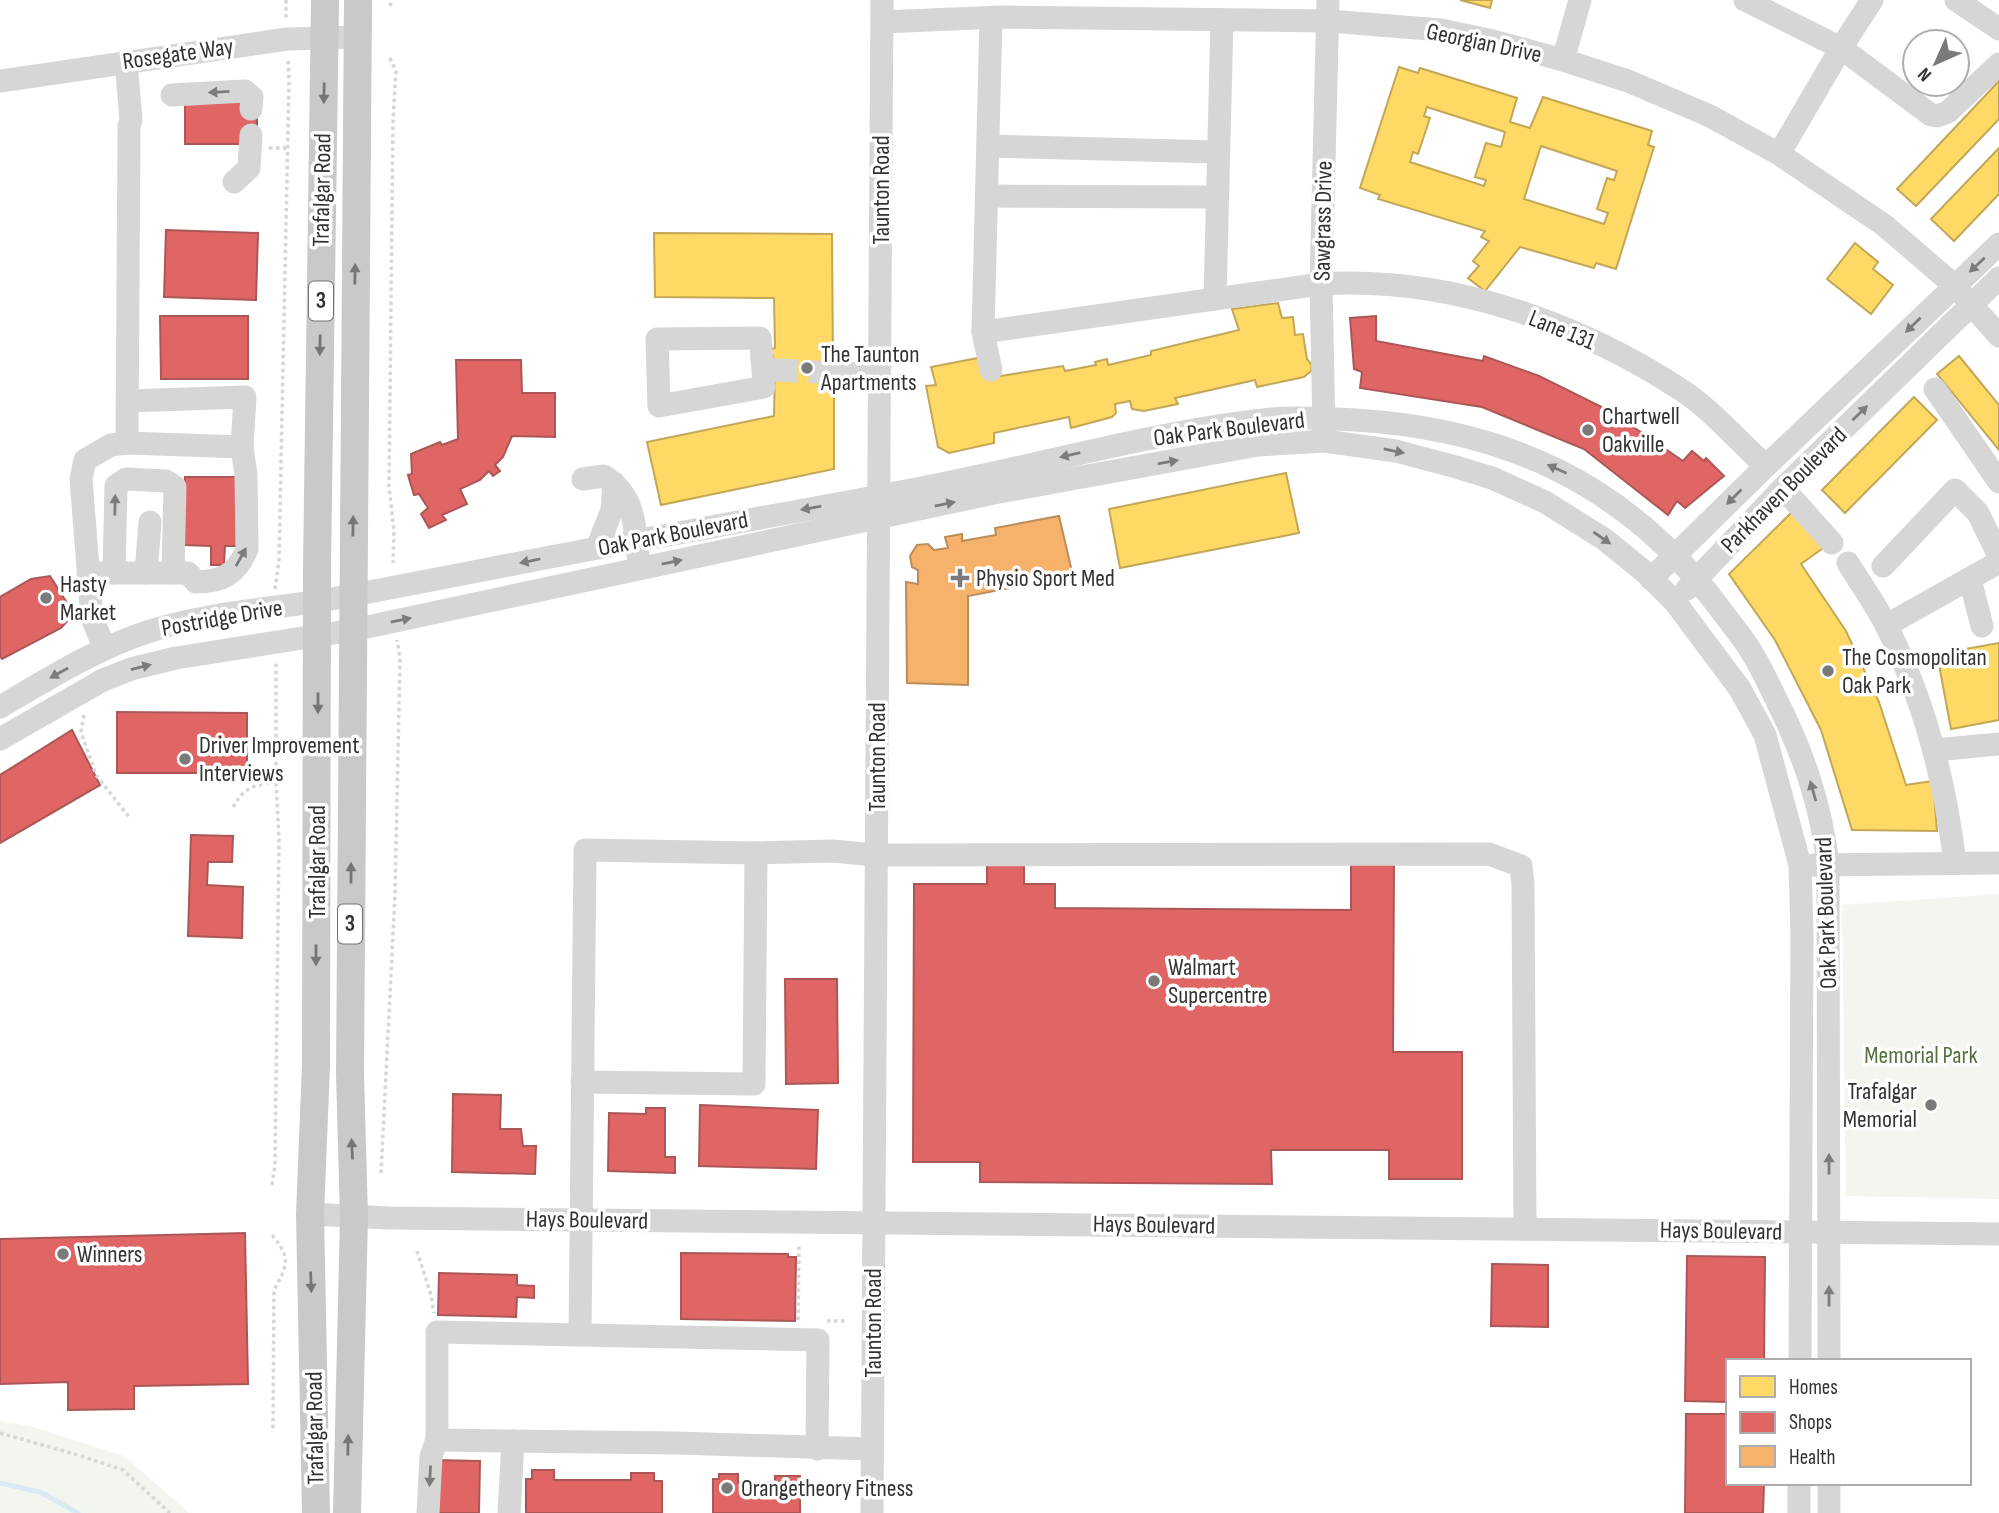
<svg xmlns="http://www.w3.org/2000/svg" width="1999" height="1513" viewBox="0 0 1999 1513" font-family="'Sofia Sans Condensed',sans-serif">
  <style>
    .green { fill: #f2f6ee }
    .homes { fill: #ffd966; stroke: #c2a756; stroke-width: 2; fill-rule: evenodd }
    .shops { fill: #e06666; stroke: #ac5656; stroke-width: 2 }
    .health { fill: #f6b26b; stroke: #bb8c5a; stroke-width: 2 }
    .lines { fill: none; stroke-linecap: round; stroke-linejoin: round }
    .stream { stroke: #dbe9f4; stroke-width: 5 }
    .minor-tunnel { stroke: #d6d6d6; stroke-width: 23; stroke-dasharray: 23 11; stroke-linecap: butt }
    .path { stroke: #d6d6d6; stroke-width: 3.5; stroke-dasharray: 3.5 3.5; stroke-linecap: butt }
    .minor { stroke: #d6d6d6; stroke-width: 23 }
    .major { stroke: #c9c9c9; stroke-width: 28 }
    .oneway { fill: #7c7c7c }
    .oneway2 { fill: #767676 }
    .poi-dot { fill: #7a7a7a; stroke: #fff; stroke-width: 2.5 }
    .labels { text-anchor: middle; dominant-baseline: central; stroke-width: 7; stroke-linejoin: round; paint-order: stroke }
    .shield { fill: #fff; stroke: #707070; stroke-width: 2 }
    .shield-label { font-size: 23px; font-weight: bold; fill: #323232 }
    .street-label { font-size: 24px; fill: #323232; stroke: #fff }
    .poi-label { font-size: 24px; fill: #323232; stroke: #fff; text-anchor: start }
    .park-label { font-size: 24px; fill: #53703c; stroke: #fff }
  </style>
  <rect width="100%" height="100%" fill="#fff"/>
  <g class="green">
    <polygon points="1999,894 1999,1199 1846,1196 1842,905"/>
    <polygon points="0,1421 30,1426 124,1456 189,1513 0,1513"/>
  </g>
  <g class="homes">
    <polygon points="1460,0 1492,0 1490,8"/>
    <path d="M1399,67L1418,73L1420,68L1517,98L1510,122L1530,128L1543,97L1652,131L1648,145L1654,147L1616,269L1596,263L1594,268L1520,247L1485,291L1468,278L1479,266L1473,261L1489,241L1481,237L1485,231L1378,199L1380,195L1360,188ZM1427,107L1505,132L1501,147L1486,143L1475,177L1486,180L1484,186L1410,162L1413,152L1418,154L1430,118L1424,116ZM1541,146L1617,171L1614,180L1607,178L1597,209L1608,213L1604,224L1524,199Z"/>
    <polygon points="1999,81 1999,119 1916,206 1897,189"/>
    <polygon points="1999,148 1999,194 1954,241 1931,219"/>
    <polygon points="654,233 832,234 833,363 838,363 839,389 834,390 834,469 661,505 647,442 774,416 775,366 771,349 775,348 774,298 655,297"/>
    <polygon points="1855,243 1878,262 1873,269 1893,285 1871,314 1827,279"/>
    <polygon points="1278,303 1282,318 1293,317 1295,335 1303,334 1307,359 1312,365 1311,371 1304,377 1257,387 1255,380 1175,398 1178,404 1144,411 1132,409 1130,401 1115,404 1116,413 1112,417 1071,428 1069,417 994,433 994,443 949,453 938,447 926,386 936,385 931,367 983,357 988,378 1063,366 1065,371 1096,365 1095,362 1107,359 1108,365 1151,355 1151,351 1239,330 1232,309"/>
    <polygon points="1959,356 1999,405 1999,450 1937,374"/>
    <polygon points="1914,397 1937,420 1845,513 1822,490"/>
    <polygon points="1286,473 1299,533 1120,568 1109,509"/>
    <polygon points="1792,512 1826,546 1801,564 1846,631 1879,702 1906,785 1933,781 1937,831 1852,830 1821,730 1775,640 1729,574"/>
    <polygon points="1999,643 1999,720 1951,729 1937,654"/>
  </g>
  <g class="shops">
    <polygon points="185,99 246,99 257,109 257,135 246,144 185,144"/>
    <polygon points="166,230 258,233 256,300 164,297"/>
    <polygon points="160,316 248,316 248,379 161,379"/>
    <polygon points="1376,316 1376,341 1483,361 1484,356 1539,376 1610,411 1683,461 1692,451 1704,461 1706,458 1724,476 1685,508 1677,501 1668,515 1584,449 1482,407 1360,388 1362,372 1354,369 1350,318"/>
    <polygon points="456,360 521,360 522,393 555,393 555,437 512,436 503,457 495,465 500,471 493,476 489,471 480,480 460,489 467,504 442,515 446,520 429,528 421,514 428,508 419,494 414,495 408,475 412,474 411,454 440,442 442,445 458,439"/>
    <polygon points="185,477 238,477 237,546 225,546 224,565 211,565 211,546 184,545"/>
    <polygon points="50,576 74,614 61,628 2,659 0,656 0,597 31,579"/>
    <polygon points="117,712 247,713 247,773 117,773"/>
    <polygon points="72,730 100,785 0,843 0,775"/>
    <polygon points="191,835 233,836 232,862 208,862 207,885 243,887 242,938 188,936"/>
    <polygon points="987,859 1024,859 1024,884 1055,884 1055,908 1351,910 1351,861 1394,861 1393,1052 1462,1052 1462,1179 1389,1179 1389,1150 1271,1150 1272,1184 980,1182 980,1162 913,1162 914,884 987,884"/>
    <polygon points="785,979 837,979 838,1083 786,1084"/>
    <polygon points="453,1094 501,1095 500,1129 521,1129 523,1146 536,1146 535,1174 452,1172"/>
    <polygon points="700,1105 818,1110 816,1169 699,1166"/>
    <polygon points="646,1108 665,1108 665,1157 675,1157 675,1173 608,1171 609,1113 646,1114"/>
    <polygon points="245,1233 248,1384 134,1386 134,1409 68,1410 68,1382 0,1384 0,1239"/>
    <polygon points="681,1253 788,1254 788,1257 796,1257 795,1321 681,1319"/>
    <polygon points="1687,1256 1765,1257 1764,1361 1728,1361 1728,1402 1685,1401"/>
    <polygon points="1492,1264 1548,1265 1548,1327 1491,1326"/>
    <polygon points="439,1273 517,1275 517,1285 534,1286 534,1298 517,1297 516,1317 438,1315"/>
    <polygon points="1686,1414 1728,1414 1728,1483 1764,1483 1763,1513 1685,1513"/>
    <polygon points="433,1460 480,1461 479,1513 432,1513"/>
    <polygon points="532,1470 554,1470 554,1480 631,1480 631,1473 654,1473 654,1481 662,1481 662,1513 526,1513 526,1479 532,1479"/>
    <polygon points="719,1474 738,1474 738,1482 775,1482 775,1476 800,1476 800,1513 713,1513 713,1479 719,1479"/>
  </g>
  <polygon class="health" points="1059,516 1073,576 968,596 968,685 907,683 906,582 918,584 918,570 912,567 910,556 917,545 928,544 934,550 948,548 945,537 962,534 962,541 996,535 995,528"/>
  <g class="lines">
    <polyline class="stream" points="0,1483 40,1492 78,1513"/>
    <polyline class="minor-tunnel" points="775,370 838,373"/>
    <g class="path">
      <polyline points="286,0 286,19"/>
      <polyline points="390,6 392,0"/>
      <polyline points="390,58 396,71 393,121 389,487 394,531 393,563"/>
      <polyline points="269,148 288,148"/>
      <polyline points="275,589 279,560 289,80 288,58"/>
      <polyline points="84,715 81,732 96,775 129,817"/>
      <path d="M233,807C245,787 253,785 276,782"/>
      <polyline points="381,1173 395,895 400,658 397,640"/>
      <polyline points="272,1185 275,1165 279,839 276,782 276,662"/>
      <path d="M272,1235C291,1258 288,1265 274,1290L273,1432"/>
      <polyline points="417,1251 431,1295 434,1313"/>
      <polyline points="798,1320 799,1246"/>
      <polyline points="827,1321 846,1321"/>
      <polyline points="0,1433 78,1455 123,1470 170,1513"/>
    </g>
    <g class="minor">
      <polyline points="1745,0 1841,48 1931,115 1937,116 1948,112 1999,64"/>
      <polyline points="1956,0 1999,29"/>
      <path d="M991,18L983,332L1321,284C1448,276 1578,322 1683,391C1714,412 1738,441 1766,466"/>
      <polyline points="882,22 1000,17 1329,21 1441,30 1493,41 1563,60 1628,81 1710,116 1779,154 1884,225 1955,286 1999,336"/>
      <polyline points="1563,60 1580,0"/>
      <polyline points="0,81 287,39 357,37"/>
      <polyline points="172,95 245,91 252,97 251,109"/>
      <polyline points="988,146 1218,152"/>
      <polyline points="1779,154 1841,48 1872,0"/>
      <polyline points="234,182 249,168 251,135"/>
      <polyline points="987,196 1217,197"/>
      <polyline points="1215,299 1222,20"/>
      <polyline points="983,332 991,370"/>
      <polyline points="763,369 760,338 657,339 659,406 764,387 763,369 775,370"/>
      <polyline points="838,373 879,375"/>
      <polyline points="1935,389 1999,482"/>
      <polyline points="1324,431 1321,284 1328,0"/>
      <polyline points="127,443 242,447 245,397 128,401"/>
      <path d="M583,479L604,476C635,497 634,521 638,555"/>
      <polyline points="1783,488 1832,543"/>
      <polyline points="597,548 612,510 614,483"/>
      <path d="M1848,563C1861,584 1876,605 1887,627C1925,701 1945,781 1955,863"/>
      <polyline points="1883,566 1955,490 1978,513 1999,556"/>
      <path d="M88,573H188L196,582C222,582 237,574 247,549L246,475L242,447"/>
      <polyline points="114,573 116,486 126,479 166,481 175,487 173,573"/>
      <polyline points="146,573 150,522"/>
      <polyline points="1651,579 1766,466 1999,244"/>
      <polyline points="1970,579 1982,626"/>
      <polyline points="1687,589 1783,488 1999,278"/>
      <polyline points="1887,625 1999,562"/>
      <polyline points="105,649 92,618 81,479 85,460 111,445 127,443 129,126 131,120 126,61"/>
      <path d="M0,707C48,679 97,648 150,631C211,612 275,609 337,598C455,576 572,552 690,531C783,513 878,498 970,478C1070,457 1169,430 1271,419C1298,416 1327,419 1355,420C1506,429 1626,484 1718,606C1728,620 1740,634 1749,648C1759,663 1766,679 1774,695C1802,750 1821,803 1828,865L1829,1361"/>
      <polyline points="0,739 103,680 131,669 176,658 353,630 994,493 1258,445 1324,441 1396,451 1456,467 1492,478 1545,502 1604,539 1646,573 1675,602 1740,689 1765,735 1800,865 1802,934 1800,1361"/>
      <polyline points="1935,750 1999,744"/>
      <polyline points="1814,865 1999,863"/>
      <polyline points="582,1082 754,1084 756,853"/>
      <polyline points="310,1214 389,1218 1999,1234"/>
      <polyline points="580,1335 585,850 756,853 832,851 876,855 1489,854 1521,866 1523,884 1525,1229"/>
      <polyline points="817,1449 818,1340 437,1332 437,1440 677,1443 872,1449"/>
      <polyline points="428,1513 431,1456 437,1440"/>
      <polyline points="509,1513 513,1441"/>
      <polyline points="872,1513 882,0"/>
      <polyline points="1799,1513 1799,1483"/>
      <polyline points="1829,1513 1829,1483"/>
    </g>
    <g class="major">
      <polyline points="316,1513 310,1214 316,1065 317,567 325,0"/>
      <polyline points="347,1513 354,1217 350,1074 358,0"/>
    </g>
  </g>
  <defs><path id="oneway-solid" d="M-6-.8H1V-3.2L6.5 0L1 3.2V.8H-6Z" transform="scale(1.75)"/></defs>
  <g class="oneway">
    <use href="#oneway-solid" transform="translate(219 92) rotate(177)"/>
    <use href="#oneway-solid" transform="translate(1977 265) rotate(137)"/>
    <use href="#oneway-solid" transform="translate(1913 325) rotate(136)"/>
    <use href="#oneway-solid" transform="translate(1860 413) rotate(-44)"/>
    <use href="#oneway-solid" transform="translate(1394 451) rotate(11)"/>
    <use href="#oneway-solid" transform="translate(1070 455) rotate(167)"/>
    <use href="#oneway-solid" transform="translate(1168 462) rotate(-10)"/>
    <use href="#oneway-solid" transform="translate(1557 469) rotate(-156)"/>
    <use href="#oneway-solid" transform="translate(1734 497) rotate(135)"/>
    <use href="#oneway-solid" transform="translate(945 504) rotate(-12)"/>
    <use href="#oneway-solid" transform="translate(115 505) rotate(-89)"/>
    <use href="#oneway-solid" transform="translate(811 508) rotate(170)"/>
    <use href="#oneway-solid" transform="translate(1602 538) rotate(35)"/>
    <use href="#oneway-solid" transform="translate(241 557) rotate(-61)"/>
    <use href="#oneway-solid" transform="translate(530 561) rotate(169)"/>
    <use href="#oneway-solid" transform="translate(672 562) rotate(-12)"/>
    <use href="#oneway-solid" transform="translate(401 620) rotate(-12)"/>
    <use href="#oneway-solid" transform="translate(141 667) rotate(-14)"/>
    <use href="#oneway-solid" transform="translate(59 673) rotate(151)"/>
    <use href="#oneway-solid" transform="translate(1813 791) rotate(-106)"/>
    <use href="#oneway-solid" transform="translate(1829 1164) rotate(-90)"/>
    <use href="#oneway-solid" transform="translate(1829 1296) rotate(-90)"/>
    <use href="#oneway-solid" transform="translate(430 1476) rotate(93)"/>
  </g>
  <g class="oneway2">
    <use href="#oneway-solid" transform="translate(324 93) rotate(91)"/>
    <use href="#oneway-solid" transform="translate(355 274) rotate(-89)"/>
    <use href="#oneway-solid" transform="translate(320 345) rotate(91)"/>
    <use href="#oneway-solid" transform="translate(353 526) rotate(-89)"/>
    <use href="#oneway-solid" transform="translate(318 703) rotate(90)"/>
    <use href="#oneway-solid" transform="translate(351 873) rotate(-90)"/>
    <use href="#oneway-solid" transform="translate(316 955) rotate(90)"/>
    <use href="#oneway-solid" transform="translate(352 1149) rotate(-93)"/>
    <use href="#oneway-solid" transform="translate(311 1282) rotate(88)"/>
    <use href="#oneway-solid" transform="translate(348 1445) rotate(-89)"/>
  </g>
  <g class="poi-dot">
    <circle cx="807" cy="368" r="7"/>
    <circle cx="1588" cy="430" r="7"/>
    <path d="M956.5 567.5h7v7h7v7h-7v7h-7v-7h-7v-7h7z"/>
    <circle cx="46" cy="598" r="7"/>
    <circle cx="1828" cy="671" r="7"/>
    <circle cx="185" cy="759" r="7"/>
    <circle cx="1154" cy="981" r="7"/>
    <circle cx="1931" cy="1105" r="7"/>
    <circle cx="63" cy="1254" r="7"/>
    <circle cx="727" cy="1488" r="7"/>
  </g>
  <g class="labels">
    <g class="shield">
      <rect x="309" y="281.5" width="24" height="39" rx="5"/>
      <rect x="338" y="904.5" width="24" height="39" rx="5"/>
    </g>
    <g class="shield-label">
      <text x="321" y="301">3</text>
      <text x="350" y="924">3</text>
    </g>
    <g class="street-label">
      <text transform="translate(1484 43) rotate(12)">Georgian Drive</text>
      <text transform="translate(178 54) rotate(-8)">Rosegate Way</text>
      <text transform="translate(322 190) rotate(-89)">Trafalgar Road</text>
      <text transform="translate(881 190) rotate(-90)">Taunton Road</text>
      <text transform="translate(1323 221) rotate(-89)">Sawgrass Drive</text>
      <text transform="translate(1562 330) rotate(22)">Lane 131</text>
      <text transform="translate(1229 429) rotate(-7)">Oak Park Boulevard</text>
      <text transform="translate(1784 490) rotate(-45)">Parkhaven Boulevard</text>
      <text transform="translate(673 534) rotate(-11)">Oak Park Boulevard</text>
      <text transform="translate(222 618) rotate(-10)">Postridge Drive</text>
      <text transform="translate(877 757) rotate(-90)">Taunton Road</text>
      <text transform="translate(317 862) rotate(-90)">Trafalgar Road</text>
      <text transform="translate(1826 913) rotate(-92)">Oak Park Boulevard</text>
      <text transform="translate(587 1220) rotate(1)">Hays Boulevard</text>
      <text transform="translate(1154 1225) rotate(1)">Hays Boulevard</text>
      <text transform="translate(1721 1231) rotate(1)">Hays Boulevard</text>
      <text transform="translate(873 1323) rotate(-90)">Taunton Road</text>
      <text transform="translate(315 1428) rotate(-91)">Trafalgar Road</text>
    </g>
    <g class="poi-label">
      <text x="821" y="354">The Taunton<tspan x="821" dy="28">Apartments</tspan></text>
      <text x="1602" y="416">Chartwell<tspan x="1602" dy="28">Oakville</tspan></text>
      <text x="976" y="578">Physio Sport Med</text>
      <text x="60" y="584">Hasty<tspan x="60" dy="28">Market</tspan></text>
      <text x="1842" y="657">The Cosmopolitan<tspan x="1842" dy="28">Oak Park</tspan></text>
      <text x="199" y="745">Driver Improvement<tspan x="199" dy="28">Interviews</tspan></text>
      <text x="1168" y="967">Walmart<tspan x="1168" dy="28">Supercentre</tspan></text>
      <text x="1917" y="1091" text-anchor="end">Trafalgar<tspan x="1917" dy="28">Memorial</tspan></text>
      <text x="77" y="1254">Winners</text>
      <text x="741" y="1488">Orangetheory Fitness</text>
    </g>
    <g class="park-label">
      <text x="1921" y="1055">Memorial Park</text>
    </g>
  </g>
  <rect x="1726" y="1359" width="245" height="126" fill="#ffffff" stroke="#adadad" stroke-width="2"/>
  <rect x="1740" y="1376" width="35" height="21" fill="#ffd966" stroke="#adadad" stroke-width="2"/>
  <text x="1789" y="1394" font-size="21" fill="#323232">Homes</text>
  <rect x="1740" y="1412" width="35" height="21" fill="#e06666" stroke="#adadad" stroke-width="2"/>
  <text x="1789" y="1429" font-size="21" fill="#323232">Shops</text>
  <rect x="1740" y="1446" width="35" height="21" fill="#f6b26b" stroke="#adadad" stroke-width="2"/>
  <text x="1789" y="1464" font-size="21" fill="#323232">Health</text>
  <g transform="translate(1936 63) rotate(225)"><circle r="33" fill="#ffffff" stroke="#adadad" stroke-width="2"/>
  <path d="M0-5L12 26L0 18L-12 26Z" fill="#7a7a7a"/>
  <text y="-10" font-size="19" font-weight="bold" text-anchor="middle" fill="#323232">N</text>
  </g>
</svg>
